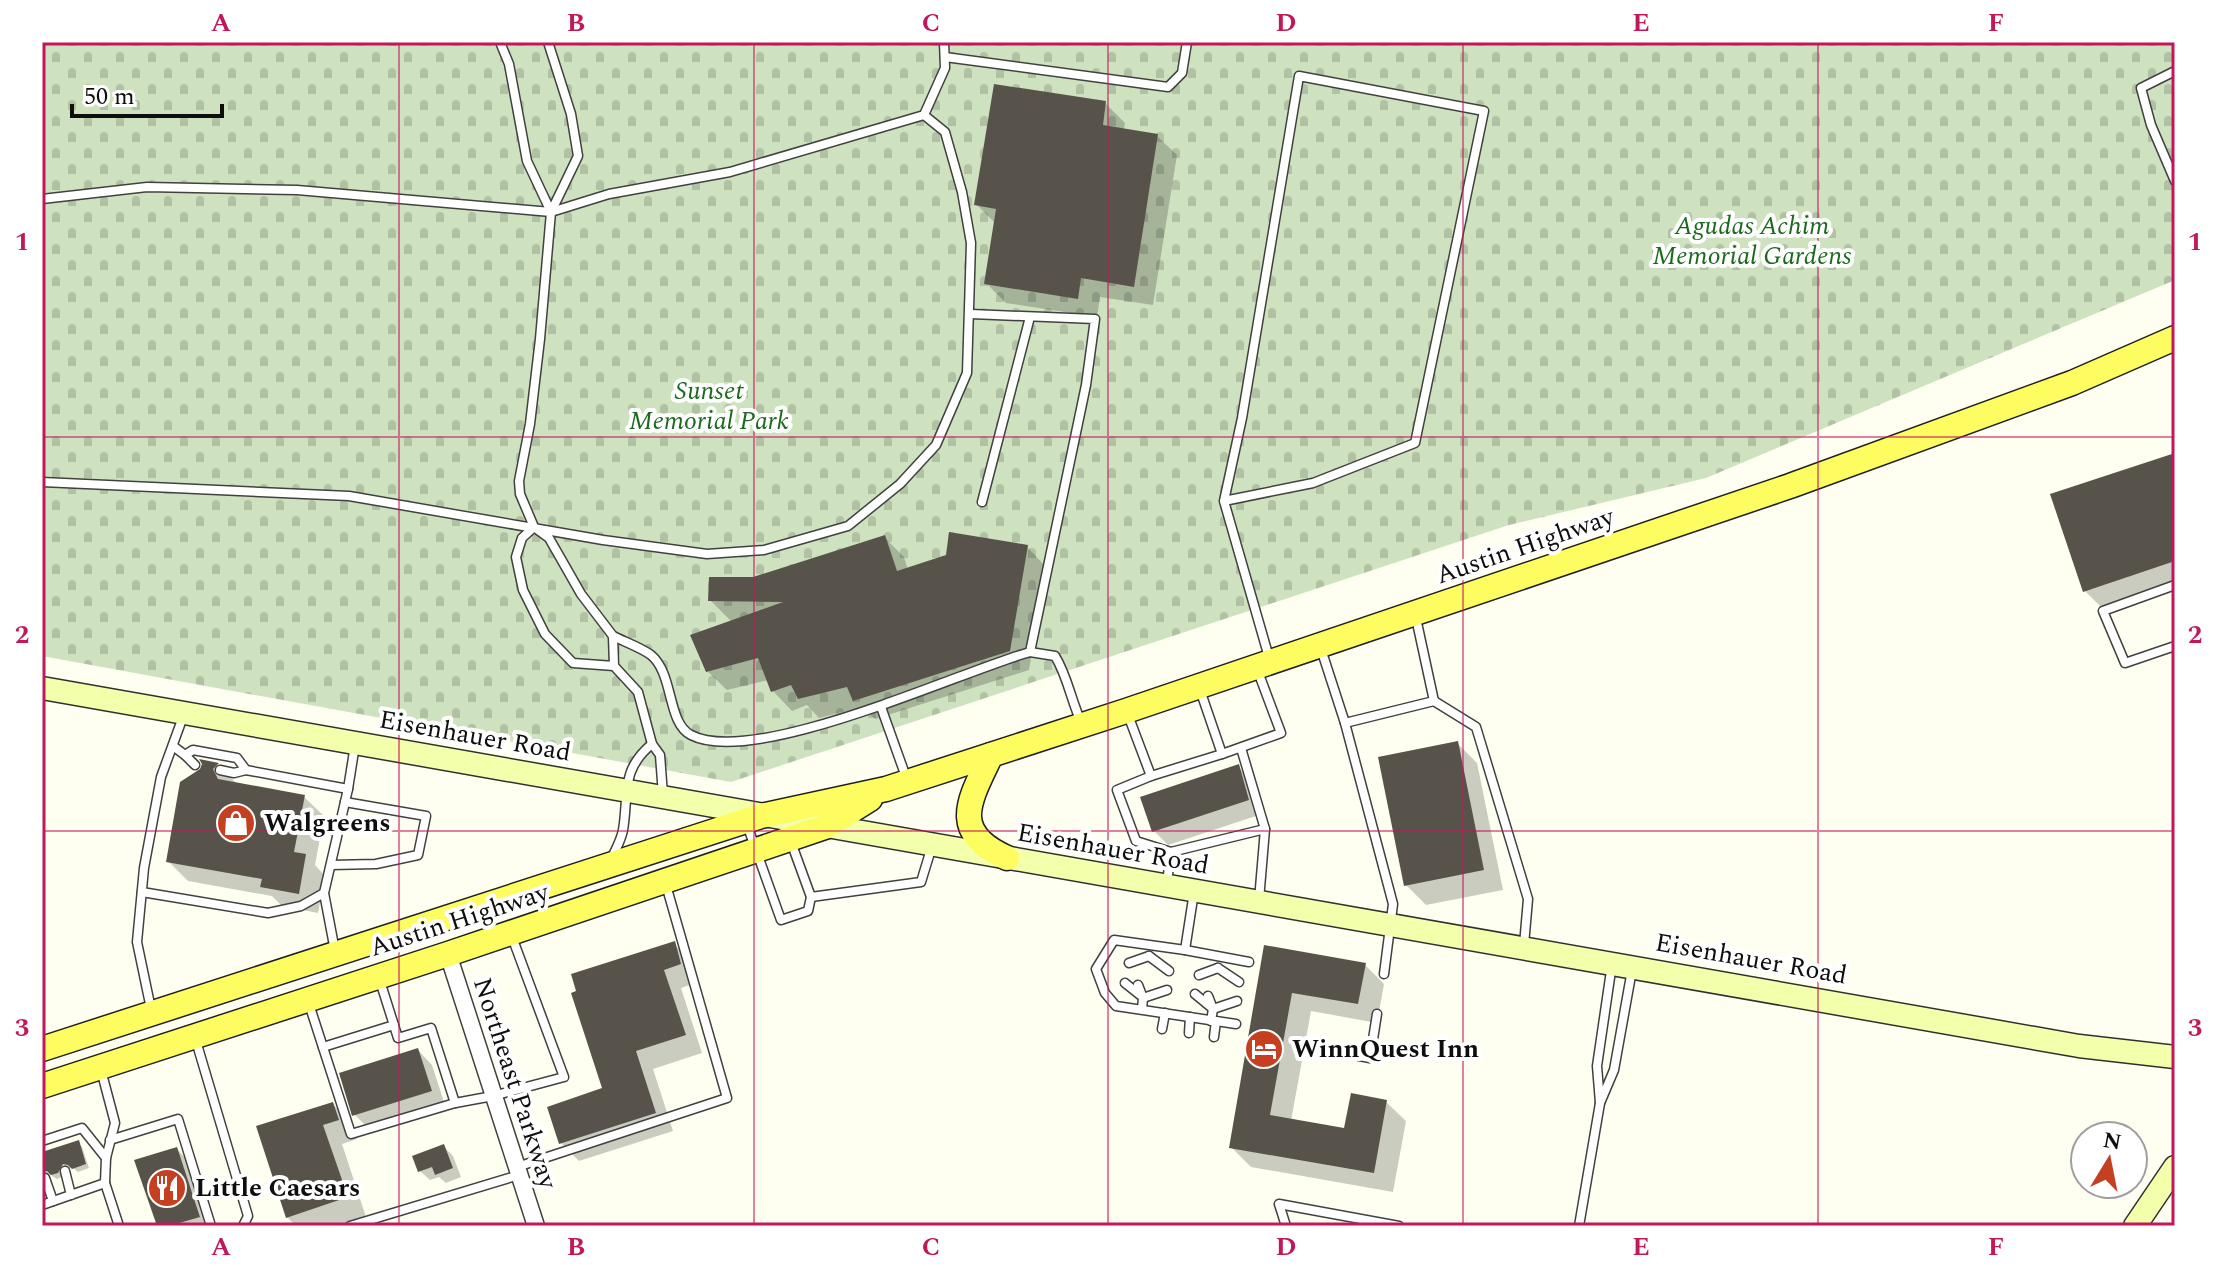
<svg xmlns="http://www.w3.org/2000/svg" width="2217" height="1268" viewBox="0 0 2217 1268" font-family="Spectral,serif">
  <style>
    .cemetery { fill: url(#cemetery-stones) }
    .shadow { fill: #0003 }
    .building { fill: #58534a }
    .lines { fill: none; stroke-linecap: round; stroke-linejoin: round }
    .lane-casing { stroke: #414141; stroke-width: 11 }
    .street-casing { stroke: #414141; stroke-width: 19 }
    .secondary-casing { stroke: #303030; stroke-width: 25 }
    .primary-casing { stroke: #1f1f1f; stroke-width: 27 }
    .lane { stroke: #fff; stroke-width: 8 }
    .street { stroke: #fff; stroke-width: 16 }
    .secondary { stroke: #f4ffab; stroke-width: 22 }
    .primary { stroke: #fdfd62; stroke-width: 24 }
    .grid { fill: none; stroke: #c2185b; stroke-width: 2; stroke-opacity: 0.55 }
    .labels { text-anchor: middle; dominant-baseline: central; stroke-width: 8; stroke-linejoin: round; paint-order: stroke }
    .park-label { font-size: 26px; font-style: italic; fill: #1c691e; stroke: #fff }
    .street-label { font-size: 26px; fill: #0e0e0e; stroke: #fff }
    .poi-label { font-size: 26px; font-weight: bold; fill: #0e0e0e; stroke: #fff; text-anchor: start }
    .neatline { fill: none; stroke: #c2185b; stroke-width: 3 }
    .grid-label { font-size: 26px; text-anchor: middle; font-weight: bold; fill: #c2185b }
  </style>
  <defs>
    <pattern id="cemetery-stones" width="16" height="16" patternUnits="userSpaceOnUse" patternTransform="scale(2)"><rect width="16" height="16" fill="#cfe2c0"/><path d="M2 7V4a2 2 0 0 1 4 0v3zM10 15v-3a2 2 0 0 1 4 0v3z" fill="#b1c1a4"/></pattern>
  </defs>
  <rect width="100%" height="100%" fill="#fefff0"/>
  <polygon class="cemetery" points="42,42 2175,42 2175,280 1706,478 1509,525 731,782 42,656"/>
  <g class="shadow">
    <polygon points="1105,103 1125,123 1124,130 1157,136 1177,155 1153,305 1100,297 1097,317 1006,303 986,283 996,224 976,204"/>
    <polygon points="2175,455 2175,587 2104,610 2085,591"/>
    <polygon points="884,537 904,557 908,570 1027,547 1046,567 1029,670 875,719 862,707 819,718 807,705 792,711 773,691 768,680 727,690 707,671 732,622 710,600 753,579"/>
    <polygon points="1457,743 1477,763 1503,890 1426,905 1406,885"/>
    <polygon points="203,762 218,765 237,784 304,797 324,816 315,865 325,876 318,913 282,906 272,896 188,881 168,861"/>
    <polygon points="1238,767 1253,781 1262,814 1168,845 1154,831"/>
    <polygon points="674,944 692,962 698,982 681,988 702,1053 653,1069 673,1131 579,1161 561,1143 605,1090"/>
    <polygon points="1266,947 1365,965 1384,984 1377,1023 1311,1011 1291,1121 1346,1131 1386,1102 1406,1121 1393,1192 1251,1167 1231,1147"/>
    <polygon points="418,1050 432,1065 445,1105 369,1129 354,1114"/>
    <polygon points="333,1104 352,1124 357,1139 342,1144 366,1217 339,1226 296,1226 287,1217 258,1127"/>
    <polygon points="78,1143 82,1147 89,1168 78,1172 73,1168 67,1168 62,1177 57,1179 49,1174 43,1178 42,1183 42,1154"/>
    <polygon points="444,1147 453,1156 461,1177 446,1183 439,1177 430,1180 420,1171"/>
    <polygon points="177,1149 191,1164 212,1226 159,1226"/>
  </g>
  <g class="building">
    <polygon points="994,84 1106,101 1103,125 1158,134 1134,287 1081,278 1078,299 984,284 996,209 974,205"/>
    <polygon points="2175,453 2175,561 2083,592 2050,494"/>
    <polygon points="949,532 1028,545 1010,651 853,701 847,687 798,699 791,685 771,692 758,658 706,672 690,635 783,602 708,601 709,577 753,577 885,535 897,571 946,555"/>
    <polygon points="1458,741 1484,870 1404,886 1378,757"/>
    <polygon points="199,759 219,763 213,769 218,779 305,795 294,852 306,854 299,894 260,887 262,879 166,862 180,782 200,769 202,764"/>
    <polygon points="1239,764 1249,800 1152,832 1140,797"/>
    <polygon points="675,941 681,964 664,970 686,1035 636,1051 656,1113 559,1144 547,1107 602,1088 571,993 576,991 571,974"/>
    <polygon points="1264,945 1366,963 1358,1004 1292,993 1270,1115 1344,1128 1351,1093 1387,1100 1374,1173 1229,1148"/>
    <polygon points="418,1048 432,1091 352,1116 339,1073"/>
    <polygon points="333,1102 339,1120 323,1125 348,1197 286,1218 256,1126"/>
    <polygon points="79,1140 86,1164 72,1169 68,1165 63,1164 58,1173 51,1175 47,1171 42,1172 42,1152"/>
    <polygon points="444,1144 453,1168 435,1175 432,1167 418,1172 412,1156"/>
    <polygon points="177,1147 200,1217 169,1226 157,1226 134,1160"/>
  </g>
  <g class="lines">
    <g class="lane-casing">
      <g id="lane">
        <polyline points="500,42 509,64 527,161 551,212"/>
        <polyline points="548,42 571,114 578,156 551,212"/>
        <polyline points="945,57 1168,87 1182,73 1187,42"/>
        <polyline points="2175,71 2141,88 2151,125 2175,181"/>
        <polyline points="924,115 945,68 944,42"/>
        <polyline points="42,199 147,187 297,190 551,212"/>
        <polyline points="42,482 349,496 603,540 707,554 764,550 848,526 900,484 936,445 967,373 971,243 962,192 945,132 924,115 730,172 609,194 551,212 540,339 530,424 519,481 520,494 534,527 549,538 581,594 613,636 614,666 638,692 652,744 660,755 663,795"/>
        <polyline points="1224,501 1242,418 1299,76 1484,111 1415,443 1313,483 1224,501 1270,661"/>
        <polyline points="982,502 1030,317"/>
        <polyline points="534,527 522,538 516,557 523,590 545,634 573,663 614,666"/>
        <polyline points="2175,585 2103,611 2125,663 2175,646"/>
        <path d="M613,636C625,642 640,647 651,655C674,674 667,723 691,735C754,768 959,672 1030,652L1086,385L1095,319L971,314"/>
        <polyline points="1321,649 1345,723 1434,701 1416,618"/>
        <path d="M1030,652L1055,656C1068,677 1071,701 1082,724"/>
        <polyline points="1434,701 1476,727 1528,899 1524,945"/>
        <polyline points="881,707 906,777"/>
        <polyline points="1128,715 1151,776 1222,754 1199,687"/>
        <polyline points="1345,723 1393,904 1384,974"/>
        <polyline points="173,746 185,755 193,750 237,758 246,770 348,789"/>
        <polyline points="1241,748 1265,829"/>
        <polyline points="1222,754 1281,733 1257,669"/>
        <polyline points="185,755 195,765"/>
        <polyline points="220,770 234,773 246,770"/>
        <polyline points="1151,776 1117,790 1136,841 1171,852 1167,882"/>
        <polyline points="746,822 781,920 808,911 811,897"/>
        <polyline points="791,842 811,897 921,882 932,846"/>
        <polyline points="1171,852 1265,829 1259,900"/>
        <path d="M611,860C615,850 621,841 623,830C629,795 620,770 652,744"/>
        <polyline points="331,865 376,864 418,855 426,816 345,802"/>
        <polyline points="142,892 268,913 301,906 324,893 348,789 355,745"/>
        <polyline points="1194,892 1185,950 1114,940 1096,969 1105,993 1116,1006 1236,1024"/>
        <polyline points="324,893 335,951"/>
        <polyline points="1185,950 1249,962"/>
        <polyline points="1149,956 1169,971"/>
        <polyline points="1129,963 1149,956"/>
        <polyline points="1612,964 1597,1066 1600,1103 1614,1070 1632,970"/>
        <polyline points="1218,968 1239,982"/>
        <polyline points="1199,975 1218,968"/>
        <polyline points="380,981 398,1038 431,1028 455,1103"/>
        <polyline points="1125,983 1140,995"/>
        <polyline points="1138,985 1143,998 1142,1009"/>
        <polyline points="1195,994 1212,1008"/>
        <polyline points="1208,996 1213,1009 1211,1021"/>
        <polyline points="1143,998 1167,990"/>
        <polyline points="309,1004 351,1134 455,1103 493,1096 564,1077 512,937"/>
        <polyline points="151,1009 137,942 144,868 161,777 184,714"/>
        <polyline points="1213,1009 1237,1001"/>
        <polyline points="1162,1029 1165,1013"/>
        <polyline points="1189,1033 1190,1017"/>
        <polyline points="1214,1037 1216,1021"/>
        <polyline points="196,1041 248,1216 243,1226"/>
        <polyline points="1300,1045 1370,1058 1377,1014"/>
        <polyline points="323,1047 394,1025"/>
        <polyline points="110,1140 178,1119 211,1226"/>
        <polyline points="42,1141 82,1128 106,1158"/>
        <polyline points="517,1167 727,1098 666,885"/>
        <polyline points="65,1171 71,1195"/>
        <polyline points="45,1178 53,1201"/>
        <polyline points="105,1183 119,1226"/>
        <polyline points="42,1205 105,1183 106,1158 115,1123 101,1070"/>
        <polyline points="350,1226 519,1175"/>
        <polyline points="1286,1226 1279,1204 1399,1226"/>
        <polyline points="1579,1226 1600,1103"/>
      </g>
    </g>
    <g class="street-casing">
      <polyline id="street" points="448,954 536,1226"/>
    </g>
    <g class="secondary-casing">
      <g id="secondary">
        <polyline points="42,688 2079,1046 2175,1057"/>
        <polyline points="2135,1226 2175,1167"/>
      </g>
    </g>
    <g class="primary-casing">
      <g id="primary">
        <path d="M991,755C969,801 949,832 1007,858"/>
        <polyline points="42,1049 761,816 886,789 1126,711 1790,486 2072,383 2175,338"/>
        <polyline points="42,1086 448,954 825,827 870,799"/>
      </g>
    </g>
    <use href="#lane" class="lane"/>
    <use href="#street" class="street"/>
    <use href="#secondary" class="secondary"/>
    <use href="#primary" class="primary"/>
  </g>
  <path class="grid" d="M399,42V1226M754,42V1226M1108,42V1226M1463,42V1226M1818,42V1226M42,437H2175M42,831H2175"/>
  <defs>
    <g id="shop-disc" transform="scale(2)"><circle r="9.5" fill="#c44021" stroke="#fff"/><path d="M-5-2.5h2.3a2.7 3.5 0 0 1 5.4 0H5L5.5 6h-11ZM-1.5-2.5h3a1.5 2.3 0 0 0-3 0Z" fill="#fff"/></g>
    <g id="hotel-disc" transform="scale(2)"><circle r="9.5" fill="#c44021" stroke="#fff"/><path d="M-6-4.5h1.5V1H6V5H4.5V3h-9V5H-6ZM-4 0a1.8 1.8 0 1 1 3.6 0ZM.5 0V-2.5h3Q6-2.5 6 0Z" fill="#fff"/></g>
    <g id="restaurant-disc" transform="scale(2)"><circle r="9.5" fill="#c44021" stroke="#fff"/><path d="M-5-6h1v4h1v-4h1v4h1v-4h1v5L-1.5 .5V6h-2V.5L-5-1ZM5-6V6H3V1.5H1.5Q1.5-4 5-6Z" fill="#fff"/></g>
  </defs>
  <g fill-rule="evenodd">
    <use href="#shop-disc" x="236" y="823"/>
    <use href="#hotel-disc" x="1264" y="1049"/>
    <use href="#restaurant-disc" x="167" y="1188"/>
  </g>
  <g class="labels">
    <g class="park-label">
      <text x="1752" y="226">Agudas Achim<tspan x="1752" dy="30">Memorial Gardens</tspan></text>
      <text x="709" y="391">Sunset<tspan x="709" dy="30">Memorial Park</tspan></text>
    </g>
    <g class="street-label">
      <text transform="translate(1525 546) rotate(-19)">Austin Highway</text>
      <text transform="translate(475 736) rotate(10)">Eisenhauer Road</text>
      <text transform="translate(1113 849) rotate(10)">Eisenhauer Road</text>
      <text transform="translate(459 920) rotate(-18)">Austin Highway</text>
      <text transform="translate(1751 959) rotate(10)">Eisenhauer Road</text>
      <text transform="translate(515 1083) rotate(72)">Northeast Parkway</text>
    </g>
    <g class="poi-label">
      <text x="264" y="823">Walgreens</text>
      <text x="1292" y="1049">WinnQuest Inn</text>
      <text x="195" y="1188">Little Caesars</text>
    </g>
  </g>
  <rect width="2217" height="1268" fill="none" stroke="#ffffff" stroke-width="88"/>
  <g transform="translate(2109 1160) rotate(10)"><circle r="38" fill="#ffffff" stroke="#9f9f9f" stroke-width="2"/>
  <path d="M0-6L14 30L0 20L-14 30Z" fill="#c44021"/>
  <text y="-12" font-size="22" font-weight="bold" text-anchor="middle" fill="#0e0e0e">N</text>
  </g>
  <path d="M72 104v12h150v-12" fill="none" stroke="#0e0e0e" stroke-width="4"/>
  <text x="84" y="104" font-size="24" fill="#0e0e0e" stroke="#ffffff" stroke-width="6" paint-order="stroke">50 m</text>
  <rect x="44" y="44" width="2129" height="1180" class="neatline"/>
  <g class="grid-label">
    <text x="221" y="31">A</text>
    <text x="576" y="31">B</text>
    <text x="931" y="31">C</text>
    <text x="1286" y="31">D</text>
    <text x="1641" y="31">E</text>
    <text x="1996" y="31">F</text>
    <text x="22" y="250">1</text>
    <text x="2195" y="250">1</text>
    <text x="22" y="643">2</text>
    <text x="2195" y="643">2</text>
    <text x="22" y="1036">3</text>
    <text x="2195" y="1036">3</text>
    <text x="221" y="1255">A</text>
    <text x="576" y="1255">B</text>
    <text x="931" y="1255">C</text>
    <text x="1286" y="1255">D</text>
    <text x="1641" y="1255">E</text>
    <text x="1996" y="1255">F</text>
  </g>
</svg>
